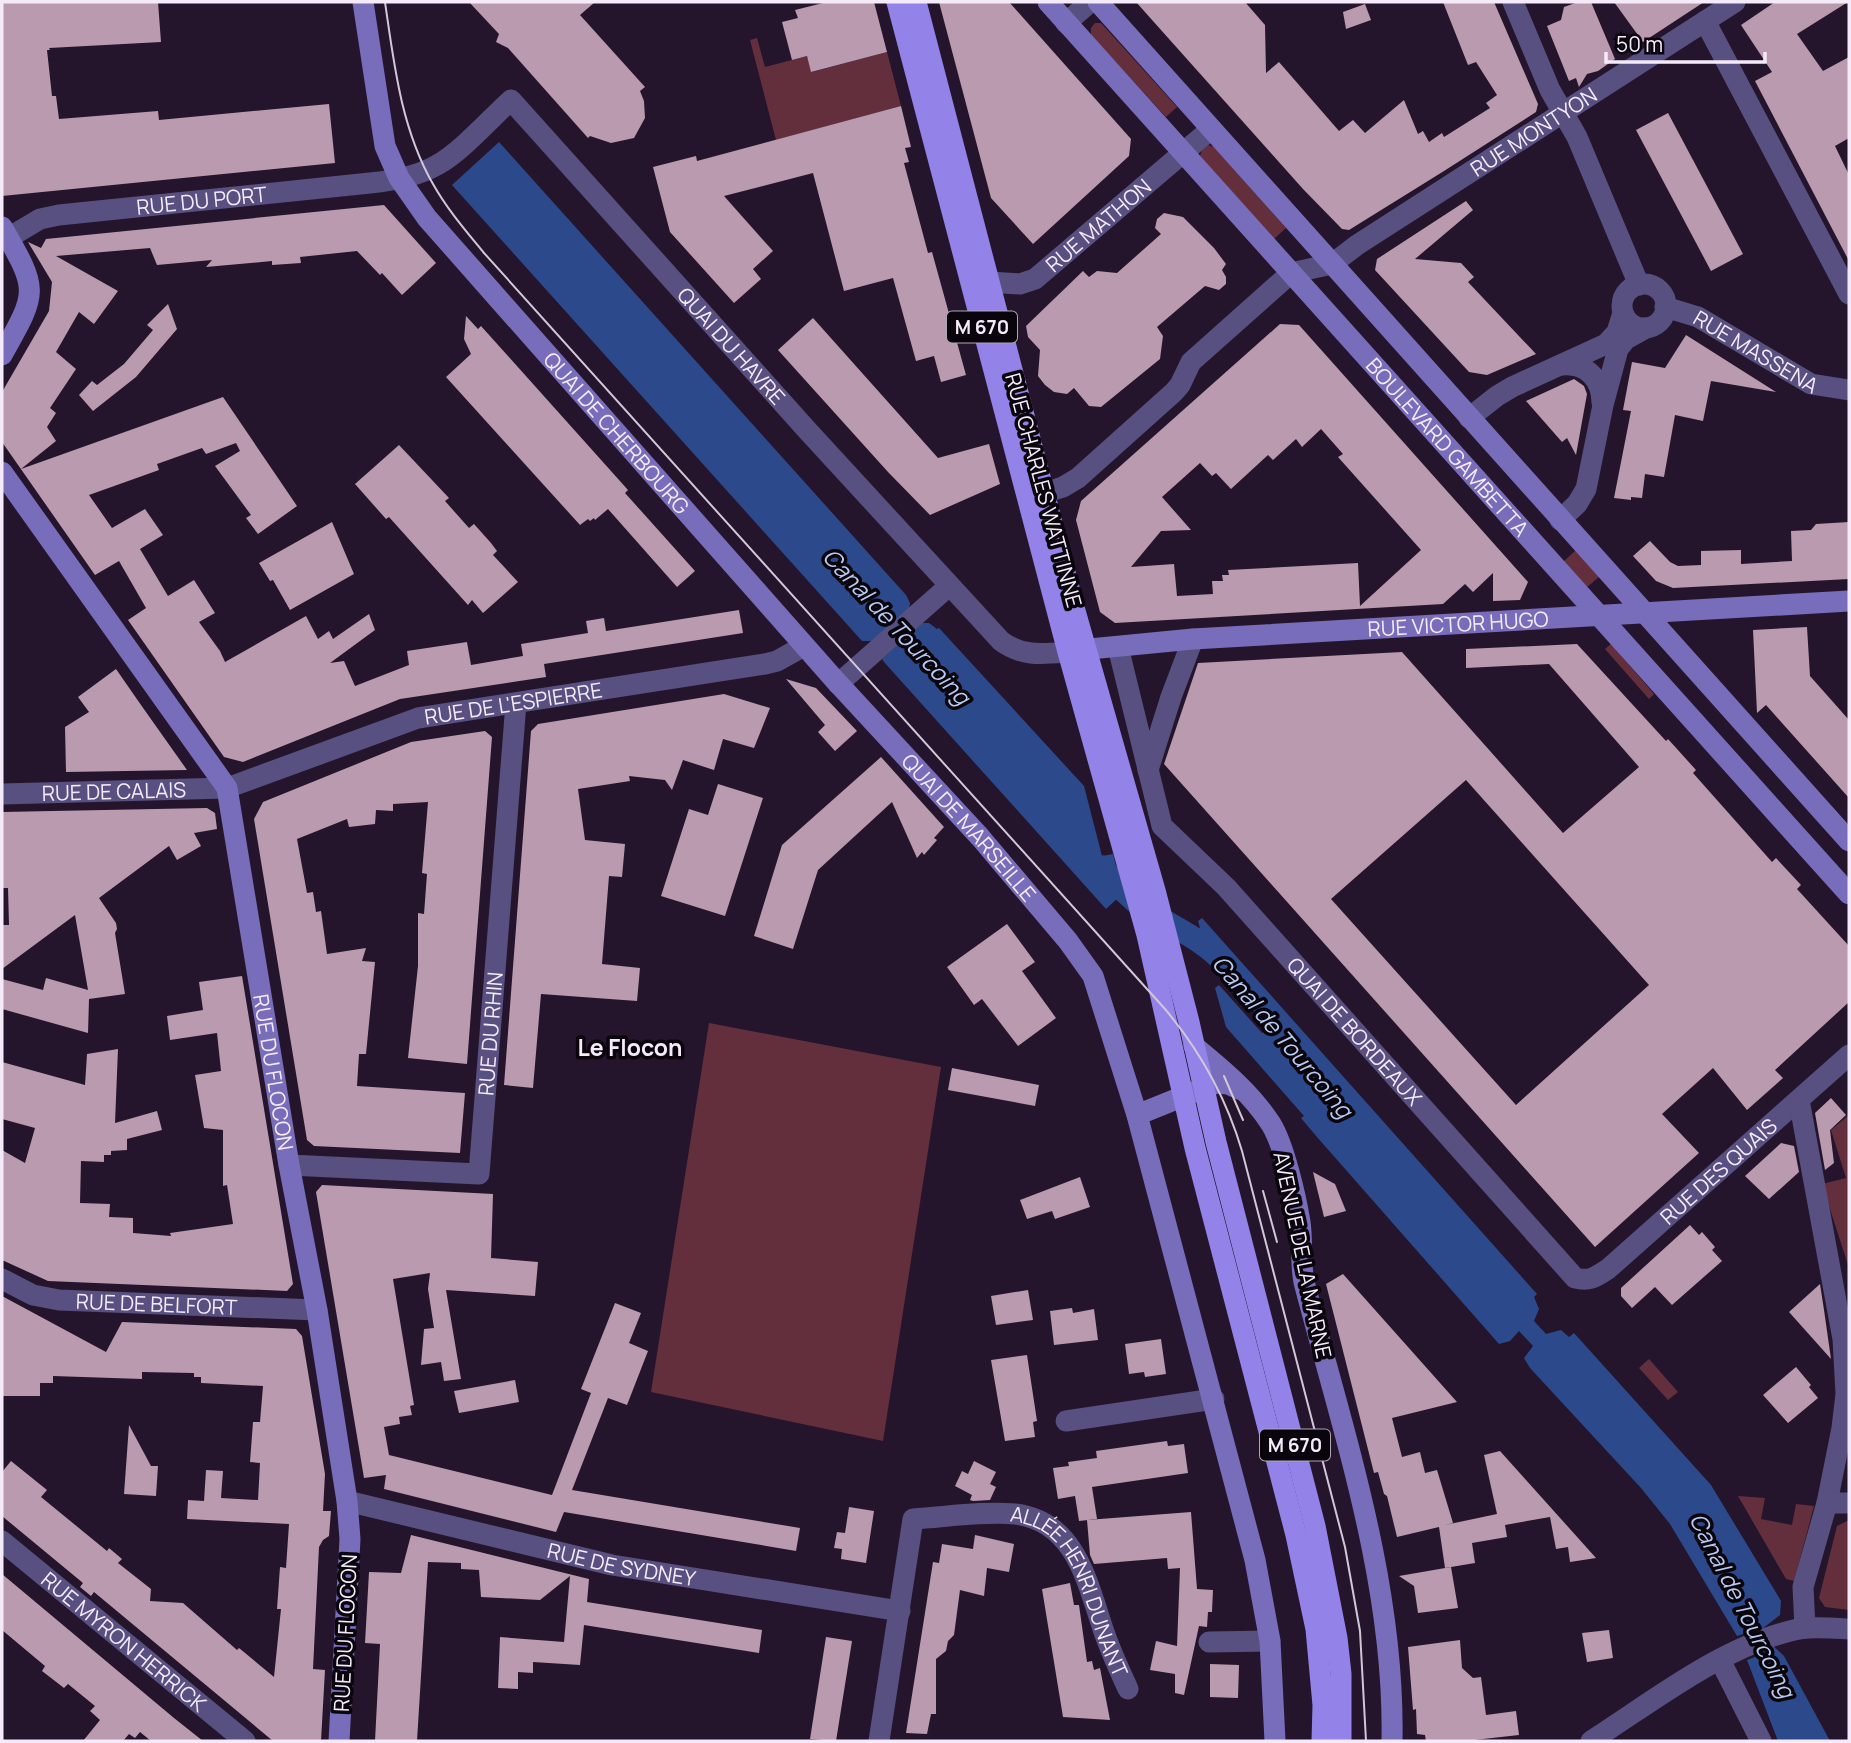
<svg xmlns="http://www.w3.org/2000/svg" width="1851" height="1743" viewBox="0 0 1851 1743" font-family="Manrope,sans-serif">
  <style>
    .green { fill: #642f3d }
    .water { fill: #2c4a8b }
    .lines { fill: none; stroke-linecap: round; stroke-linejoin: round }
    .canal { stroke: #2c4a8b; stroke-width: 23 }
    .building { fill: #ba9aaf; fill-rule: evenodd }
    .street { stroke: #575081; stroke-width: 21 }
    .secondary { stroke: #786dbb; stroke-width: 21 }
    .primary { stroke: #9383e9; stroke-width: 21 }
    .tram { stroke: #d2c7d8; stroke-width: 2 }
    .labels { text-anchor: middle; dominant-baseline: central; stroke-width: 7; stroke-linejoin: round; paint-order: stroke }
    .shield { fill: #0a050d; stroke: #aea5b3; stroke-width: 2 }
    .shield-label { font-size: 19px; font-weight: bold; fill: #f5eafa }
    .street-label { font-size: 21px; fill: #f5eafa; stroke: #0a050d }
    .water-label { font-size: 23px; font-style: italic; fill: #b6caf0; stroke: #0a050d }
    .neighbourhood-label { font-size: 23px; font-weight: bold; fill: #f5eafa; stroke: #0a050d }
  </style>
  <rect width="100%" height="100%" fill="#24152c"/>
  <g class="green">
    <polygon points="1095,23 1101,23 1177,107 1166,117 1091,35 1091,28"/>
    <polygon points="757,38 765,67 807,56 812,72 887,52 901,106 776,140 750,40"/>
    <polygon points="1208,145 1214,147 1286,228 1274,239 1200,156 1202,150"/>
    <polygon points="1576,550 1599,577 1586,588 1563,562"/>
    <polygon points="1611,644 1654,694 1649,699 1605,649"/>
    <polygon points="709,1023 941,1067 883,1441 651,1392"/>
    <polygon points="1849,1115 1849,1268 1822,1184 1846,1178 1831,1130"/>
    <polygon points="1649,1359 1678,1392 1668,1400 1639,1368"/>
    <polygon points="1738,1496 1765,1498 1761,1519 1792,1525 1796,1504 1814,1506 1794,1581 1786,1579"/>
    <polygon points="1849,1520 1849,1610 1825,1607 1819,1598 1837,1526"/>
  </g>
  <g class="water">
    <polygon points="499,142 906,595 910,603 909,609 872,641 862,641 452,185"/>
    <polygon points="922,623 929,623 937,629 939,628 1084,786 1102,856 1113,854 1125,902 1120,896 1106,909 884,662 882,659"/>
    <polygon points="1202,918 1537,1294 1534,1297 1539,1309 1534,1321 1546,1334 1561,1330 1569,1337 1574,1333 1711,1485 1781,1601 1780,1615 1762,1629 1769,1642 1784,1656 1830,1741 1778,1741 1747,1660 1755,1657 1753,1650 1756,1647 1749,1632 1737,1636 1670,1524 1641,1488 1530,1368 1524,1358 1533,1346 1519,1331 1510,1341 1499,1344 1317,1137 1301,1118 1304,1116 1226,1027 1215,988 1219,985 1262,1033 1269,1028 1209,961 1198,921"/>
  </g>
  <g class="lines">
    <path class="canal" d="M1102,867C1115,883 1128,897 1145,909C1173,928 1202,938 1225,964"/>
  </g>
  <g class="building">
    <polygon points="2,2 158,2 161,42 49,48 50,50 47,50 52,96 56,96 59,119 158,111 159,120 329,104 335,163 2,196"/>
    <polygon points="469,2 595,2 580,15 645,87 640,91 644,101 645,118 634,138 611,143 590,136 588,138 508,48 496,42 499,34"/>
    <polygon points="827,2 874,2 887,52 811,72 807,56 792,60 782,22 798,18 795,10"/>
    <polygon points="939,2 1009,2 1131,139 1129,156 1033,244 991,198"/>
    <polygon points="1136,2 1245,2 1265,25 1266,73 1279,62 1339,131 1353,120 1365,133 1404,100 1418,134 1423,131 1429,142 1442,133 1444,137 1490,108 1486,103 1497,95 1476,62 1468,65 1443,2 1494,2 1538,104 1536,112 1444,171 1349,230 1342,229 1303,189"/>
    <polygon points="1578,2 1591,2 1615,59 1598,71 1587,74 1579,87 1576,78 1569,81 1547,26 1561,20 1564,7"/>
    <polygon points="1614,2 1704,2 1643,42"/>
    <polygon points="1775,2 1848,2 1797,34 1823,71 1849,57 1849,138 1835,146 1849,175 1849,261 1755,81 1772,72 1741,25"/>
    <polygon points="1365,4 1371,20 1346,29 1343,12"/>
    <polygon points="901,106 911,147 905,148 909,162 904,163 928,253 932,252 966,375 941,382 934,356 916,361 893,278 844,291 813,173 724,196 773,251 753,269 761,279 734,303 670,232 653,167 696,156 697,161"/>
    <polygon points="1668,113 1743,254 1711,271 1636,130"/>
    <polygon points="1466,201 1473,210 1415,259 1461,263 1474,277 1468,282 1536,354 1487,375 1469,372 1375,270 1377,259"/>
    <polygon points="384,205 436,263 402,295 382,273 380,275 357,251 300,257 301,263 272,265 272,261 206,267 212,260 157,265 150,248 56,256 118,291 94,324 79,312 56,352 76,369 50,408 56,413 47,427 56,441 21,469 223,397 297,506 258,534 246,518 251,515 215,466 240,451 236,443 206,454 202,448 157,464 159,470 89,495 112,528 145,509 163,535 140,549 168,596 194,580 215,613 199,622 220,651 225,662 306,616 318,639 329,631 333,639 369,614 375,630 330,663 344,661 355,686 409,665 407,651 467,642 471,665 523,656 521,644 588,633 586,621 604,618 606,631 739,610 743,633 544,664 546,677 400,699 243,762 224,757 128,620 146,608 119,561 95,575 2,442 2,392 49,311 52,282 28,242 41,248 46,239"/>
    <polygon points="1164,213 1183,217 1214,248 1226,264 1222,270 1226,277 1226,284 1219,290 1205,286 1157,327 1163,336 1160,359 1101,407 1089,406 1074,388 1067,394 1054,392 1045,385 1038,376 1040,350 1028,337 1026,326 1083,271 1089,277 1097,271 1117,273 1161,234 1155,228 1157,219"/>
    <polygon points="168,304 177,329 136,377 93,411 79,395 92,381 97,385 124,364 153,330 147,325"/>
    <polygon points="466,316 478,329 481,326 628,490 625,493 695,571 677,587 608,509 595,520 594,518 590,521 588,519 580,525 446,377 471,354 464,339"/>
    <polygon points="813,318 938,458 989,444 1000,484 930,515 888,472 778,350"/>
    <path d="M1280,324L1299,325L1528,582L1520,600L1493,601V573L1473,592L1465,584L1443,604L1115,623L1100,612L1076,520L1081,501ZM1321,429L1343,454L1338,457L1421,550L1360,606L1358,563L1228,570L1229,575H1222L1223,581H1212L1213,594L1177,596L1174,564L1131,567L1161,531L1191,530L1162,497L1200,463L1212,476L1216,473L1231,489L1268,455L1273,460L1296,439L1302,447Z"/>
    <polygon points="1686,335 1776,392 1711,381 1703,421 1675,415 1664,477 1645,474 1642,498 1631,497 1631,500 1614,498 1631,411 1623,410 1632,362 1665,368"/>
    <polygon points="1574,379 1584,386 1587,394 1576,455 1567,438 1562,442 1526,401"/>
    <polygon points="399,445 449,498 445,501 469,528 474,524 491,543 497,551 493,555 518,582 483,613 472,600 468,605 389,517 386,519 355,484"/>
    <polygon points="332,522 354,574 290,610 273,580 270,581 259,563"/>
    <polygon points="1849,522 1849,579 1673,588 1656,581 1633,556 1650,541 1670,562 1678,566 1701,565 1701,551 1741,550 1741,564 1792,561 1791,531 1811,530 1816,524"/>
    <polygon points="1807,627 1810,676 1849,720 1849,798 1766,705 1757,713 1753,630"/>
    <path d="M1577,644L1666,741L1668,739L1696,770L1693,773L1772,862L1776,858L1801,885L1797,889L1849,946V1002L1775,1070L1783,1078L1747,1110L1713,1068L1662,1114L1699,1153L1595,1247L1164,764L1198,663L1402,652L1563,833L1639,767L1549,664L1466,668V649ZM1466,780L1649,985L1516,1105L1331,899Z"/>
    <polygon points="116,669 141,705 187,770 66,772 65,727 89,712 78,697"/>
    <polygon points="786,679 816,688 857,731 835,751 818,732 825,725"/>
    <polygon points="724,694 770,708 754,748 723,739 714,770 683,760 672,790 665,780 629,776 630,781 578,789 585,840 625,844 622,877 609,876 602,964 640,968 637,1001 541,994 533,1088 504,1085 531,731 538,724"/>
    <polygon points="485,731 492,737 467,1064 408,1058 418,966 418,913 424,914 427,874 422,873 428,802 393,804 393,811 376,810 375,824 349,827 347,819 297,839 307,893 313,892 316,912 321,911 327,954 366,948 362,961 375,962 366,1054 359,1054 357,1086 465,1093 460,1153 314,1146 307,1140 254,819 263,802 411,742"/>
    <polygon points="881,757 944,827 934,838 937,840 924,855 922,852 917,858 892,802 818,870 793,949 754,936 782,845"/>
    <polygon points="718,784 763,798 725,916 661,896 689,809 708,815"/>
    <polygon points="207,808 215,813 217,829 194,833 201,846 177,860 169,846 99,898 116,923 117,929 115,933 125,994 89,999 88,1033 2,1009 2,979 43,990 46,978 88,990 75,915 2,969 2,925 9,925 8,888 2,888 2,812"/>
    <polygon points="1007,924 1035,962 1022,971 1056,1018 1018,1046 982,999 974,1005 947,967"/>
    <polygon points="242,976 293,1284 287,1291 48,1281 2,1260 2,1150 25,1163 35,1128 2,1119 2,1062 85,1085 87,1054 118,1049 115,1123 157,1111 162,1130 127,1139 127,1150 111,1151 111,1155 104,1155 104,1162 81,1161 80,1203 110,1204 109,1217 133,1218 133,1233 171,1236 170,1233 233,1224 227,1185 223,1186 223,1130 204,1128 195,1075 221,1071 217,1033 170,1040 167,1016 203,1010 199,982"/>
    <polygon points="952,1068 1039,1085 1035,1106 948,1090"/>
    <polygon points="1831,1098 1846,1115 1830,1130 1834,1163 1825,1170 1815,1113"/>
    <polygon points="1781,1143 1794,1146 1799,1172 1769,1199 1745,1176"/>
    <polygon points="1313,1172 1335,1184 1346,1211 1324,1217"/>
    <polygon points="1080,1177 1090,1207 1055,1219 1052,1211 1027,1219 1020,1200"/>
    <polygon points="322,1185 493,1194 491,1258 538,1262 535,1296 446,1290 461,1379 444,1381 441,1362 421,1365 424,1329 434,1328 428,1289 430,1273 393,1279 414,1405 410,1406 412,1415 399,1417 400,1424 384,1427 389,1455 552,1495 591,1393 581,1389 615,1303 641,1313 629,1343 648,1351 627,1405 608,1398 572,1490 800,1528 796,1551 564,1512 556,1532 384,1489 386,1475 364,1478 316,1192"/>
    <polygon points="1690,1225 1699,1235 1702,1232 1715,1247 1712,1250 1722,1261 1672,1305 1655,1287 1632,1308 1621,1296 1621,1288"/>
    <polygon points="1343,1274 1457,1402 1392,1418 1402,1457 1420,1452 1425,1473 1437,1470 1453,1523 1445,1525 1497,1514 1484,1455 1500,1451 1596,1558 1570,1562 1568,1547 1556,1549 1550,1517 1505,1525 1507,1537 1472,1543 1475,1563 1445,1568 1439,1527 1397,1537 1387,1496 1384,1494 1378,1472 1374,1473 1326,1284"/>
    <polygon points="1820,1284 1824,1310 1831,1359 1789,1312"/>
    <polygon points="1028,1290 1033,1320 996,1325 991,1296"/>
    <polygon points="2,1296 106,1352 122,1322 296,1329 302,1336 325,1474 323,1511 331,1511 329,1536 323,1540 319,1547 313,1669 325,1670 321,1741 273,1741 94,1592 91,1596 80,1587 83,1583 2,1516 2,1472 11,1461 47,1490 41,1497 107,1551 109,1548 122,1559 118,1563 151,1589 150,1601 183,1603 237,1650 239,1648 274,1677 281,1609 277,1609 280,1567 286,1568 289,1524 187,1519 188,1500 204,1501 206,1470 223,1471 221,1498 258,1500 260,1463 250,1462 253,1422 260,1422 263,1386 201,1383 201,1377 194,1377 194,1373 142,1372 142,1379 53,1376 53,1383 40,1383 40,1396 2,1396"/>
    <polygon points="1072,1308 1073,1313 1094,1309 1098,1340 1054,1345 1050,1311"/>
    <polygon points="1161,1339 1166,1374 1145,1377 1144,1372 1129,1374 1125,1344"/>
    <polygon points="1027,1355 1037,1421 1033,1422 1035,1437 1005,1441 991,1360"/>
    <polygon points="1796,1367 1811,1385 1809,1387 1818,1398 1788,1423 1763,1395"/>
    <polygon points="515,1380 519,1402 459,1413 454,1391"/>
    <polygon points="129,1425 151,1466 158,1466 156,1496 124,1494"/>
    <polygon points="1167,1441 1168,1446 1184,1444 1188,1473 1092,1487 1097,1519 1079,1521 1075,1496 1058,1499 1053,1468 1069,1466 1068,1462 1097,1458 1096,1451"/>
    <polygon points="974,1461 996,1472 990,1484 996,1487 990,1500 973,1501 970,1500 972,1495 955,1486 962,1471 968,1474"/>
    <polygon points="849,1507 874,1511 866,1563 841,1559 842,1549 834,1548 837,1532 845,1533"/>
    <polygon points="1191,1512 1197,1589 1213,1590 1212,1612 1208,1612 1207,1627 1199,1626 1184,1695 1175,1693 1175,1674 1150,1670 1156,1641 1177,1646 1180,1568 1168,1569 1167,1558 1094,1564 1090,1555 1087,1520"/>
    <polygon points="411,1535 589,1579 587,1602 762,1630 759,1653 584,1625 580,1665 533,1662 533,1673 518,1672 518,1689 498,1688 500,1637 564,1642 570,1576 540,1600 481,1597 479,1570 461,1569 461,1563 428,1562 417,1741 375,1741 380,1644 365,1643 369,1572 401,1573"/>
    <polygon points="975,1535 1014,1544 1009,1572 987,1568 984,1596 960,1590 954,1635 948,1641 946,1651 936,1659 936,1714 931,1714 927,1734 906,1733 933,1562 939,1563 942,1544 973,1549"/>
    <polygon points="1451,1567 1458,1608 1418,1613 1414,1586 1399,1576"/>
    <polygon points="2,1574 174,1718 203,1741 151,1741 140,1732 135,1738 129,1734 123,1741 83,1741 100,1720 90,1711 95,1706 68,1684 64,1688 42,1671 45,1666 2,1630"/>
    <polygon points="1070,1583 1074,1605 1079,1605 1087,1662 1092,1661 1094,1670 1100,1668 1110,1720 1063,1717 1042,1589"/>
    <polygon points="1609,1630 1613,1658 1587,1662 1582,1633"/>
    <polygon points="826,1637 852,1641 836,1741 810,1739"/>
    <polygon points="1460,1640 1462,1668 1473,1678 1481,1677 1486,1715 1516,1711 1519,1735 1465,1741 1426,1741 1425,1735 1417,1734 1416,1709 1413,1710 1408,1647"/>
    <polygon points="1210,1664 1239,1665 1238,1698 1210,1697"/>
  </g>
  <g class="lines">
    <g class="street">
      <polyline points="1513,2 1550,90 1577,137 1639,285"/>
      <polyline points="1705,21 1849,294"/>
      <polyline points="1066,23 1090,2"/>
      <path id="s1" d="M8,238L40,219L59,215L370,183C392,181 418,176 437,165C461,152 490,119 511,100L807,430L1001,641C1022,657 1043,654 1068,652"/>
      <path id="s2" d="M972,281L1020,284L1035,279L1211,129"/>
      <circle cx="1644" cy="306" r="22"/>
      <path id="s3" d="M1665,307L1698,317L1811,384L1849,390"/>
      <path d="M1561,365C1586,362 1602,379 1602,403"/>
      <polyline points="1469,418 1497,396 1512,387 1606,344 1617,332 1623,313"/>
      <path id="s4" d="M1044,493L1063,487L1078,478L1174,392L1180,385L1191,362L1291,273L1332,264L1357,245L1735,2"/>
      <polyline points="1560,520 1577,504 1586,489 1603,405 1618,349 1626,339 1646,328"/>
      <path id="s5" d="M1118,647L1162,826L1226,887L1575,1278C1589,1282 1596,1277 1608,1269L1849,1055"/>
      <polyline points="838,684 949,586"/>
      <polyline points="1148,770 1171,697 1193,639"/>
      <path id="s6" d="M2,794L227,788L418,718L765,664L777,661L804,646"/>
      <polyline points="1799,1100 1843,1339 1846,1394 1842,1428 1827,1503 1803,1587 1805,1628"/>
      <path id="s7" d="M289,1165L479,1174L516,703"/>
      <path id="s8" d="M2,1279L33,1295L59,1300L317,1310"/>
      <polyline points="1066,1421 1214,1399"/>
      <path id="s9" d="M347,1501L612,1565L900,1611"/>
      <polyline points="1827,1503 1849,1503"/>
      <path id="s10" d="M2,1541L245,1741"/>
      <polyline points="1209,1642 1270,1641"/>
      <polyline points="1720,1660 1761,1741"/>
      <path id="s11" d="M879,1741L913,1519C946,1517 982,1511 1015,1514C1075,1521 1087,1581 1103,1629C1110,1650 1119,1669 1128,1689"/>
      <path d="M1591,1741C1652,1702 1719,1649 1790,1631C1809,1626 1830,1628 1849,1629"/>
    </g>
    <g class="secondary">
      <path id="s12" d="M363,2L385,146L399,178L427,218L834,679L980,837L1068,941L1093,976L1137,1115L1255,1560L1270,1641L1275,1741"/>
      <path id="s13" d="M1048,2L1849,894"/>
      <polyline points="1098,2 1849,841"/>
      <path d="M2,227C39,291 38,291 2,355"/>
      <path id="s14" d="M2,472L227,788L289,1165L317,1310L347,1501L350,1539L339,1741"/>
      <path id="s15" d="M1069,651L1193,639L1849,601"/>
      <path d="M1194,1046C1222,1069 1251,1093 1271,1124C1284,1145 1296,1197 1300,1222C1303,1242 1300,1262 1304,1282C1343,1432 1395,1584 1392,1741"/>
      <polyline points="1137,1115 1216,1083 1228,1084 1242,1090"/>
    </g>
    <g class="primary">
      <polyline points="897,2 1068,652 1147,935 1195,1148 1296,1535 1316,1629 1323,1705 1322,1741"/>
      <polyline points="916,2 1075,611 1156,894 1189,1022 1216,1142 1315,1526 1337,1638 1341,1674 1341,1741"/>
    </g>
    <g class="tram">
      <path d="M385,2C394,64 401,128 433,184C447,209 466,231 484,253L1165,1009C1201,1052 1226,1097 1242,1151L1345,1547L1360,1631L1366,1741"/>
      <polyline points="1224,1076 1243,1120"/>
      <polyline points="1263,1191 1277,1242"/>
    </g>
  </g>
  <g class="labels">
    <g class="shield">
      <rect x="947" y="311.5" width="70" height="31" rx="5"/>
      <rect x="1260" y="1429.5" width="70" height="31" rx="5"/>
    </g>
    <g class="shield-label">
      <text x="982" y="327">M 670</text>
      <text x="1295" y="1445">M 670</text>
    </g>
    <g class="street-label">
      <text stroke="none"><textPath href="#s4" startOffset="618">RUE MONTYON</textPath></text>
      <text stroke="none"><textPath href="#s1" startOffset="200">RUE DU PORT</textPath></text>
      <text stroke="none"><textPath href="#s2" startOffset="147">RUE MATHON</textPath></text>
      <text stroke="none"><textPath href="#s1" startOffset="868">QUAI DU HAVRE</textPath></text>
      <text stroke="none"><textPath href="#s3" startOffset="102">RUE MASSENA</textPath></text>
      <text stroke="none"><textPath href="#s12" startOffset="516">QUAI DE CHERBOURG</textPath></text>
      <text stroke="none"><textPath href="#s13" startOffset="598">BOULEVARD GAMBETTA</textPath></text>
      <text transform="translate(1044 490) rotate(75)">RUE CHARLES WATTINNE</text>
      <text stroke="none"><textPath href="#s15" startOffset="390">RUE VICTOR HUGO</textPath></text>
      <text stroke="none"><textPath href="#s6" startOffset="525">RUE DE L'ESPIERRE</textPath></text>
      <text stroke="none"><textPath href="#s6" startOffset="112">RUE DE CALAIS</textPath></text>
      <text stroke="none"><textPath href="#s12" startOffset="1045">QUAI DE MARSEILLE</textPath></text>
      <text stroke="none"><textPath href="#s5" startOffset="466">QUAI DE BORDEAUX</textPath></text>
      <text stroke="none"><textPath href="#s7" startOffset="331">RUE DU RHIN</textPath></text>
      <text stroke="none"><textPath href="#s14" startOffset="676">RUE DU FLOCON</textPath></text>
      <text stroke="none"><textPath href="#s5" startOffset="980">RUE DES QUAIS</textPath></text>
      <text transform="translate(1303 1255) rotate(78)">AVENUE DE LA MARNE</text>
      <text stroke="none"><textPath href="#s8" startOffset="159">RUE DE BELFORT</textPath></text>
      <text stroke="none"><textPath href="#s9" startOffset="282">RUE DE SYDNEY</textPath></text>
      <text stroke="none"><textPath href="#s11" startOffset="427">ALLÉE HENRI DUNANT</textPath></text>
      <text transform="translate(345 1633) rotate(-87)">RUE DU FLOCON</text>
      <text stroke="none"><textPath href="#s10" startOffset="158">RUE MYRON HERRICK</textPath></text>
    </g>
    <g class="water-label">
      <text transform="translate(897 626) rotate(47)">Canal de Tourcoing</text>
      <text transform="translate(1283 1036) rotate(50)">Canal de Tourcoing</text>
      <text transform="translate(1743 1605) rotate(63)">Canal de Tourcoing</text>
    </g>
    <g class="neighbourhood-label">
      <text x="630" y="1047">Le Flocon</text>
    </g>
  </g>
  <rect width="1851" height="1743" fill="none" stroke="#f5eafa" stroke-width="7"/>
  <path d="M1606 52v10h159v-10" fill="none" stroke="#f5eafa" stroke-width="3.5"/>
  <text x="1616" y="52" font-size="21" fill="#f5eafa" stroke="#0a050d" stroke-width="5" paint-order="stroke">50 m</text>
</svg>
